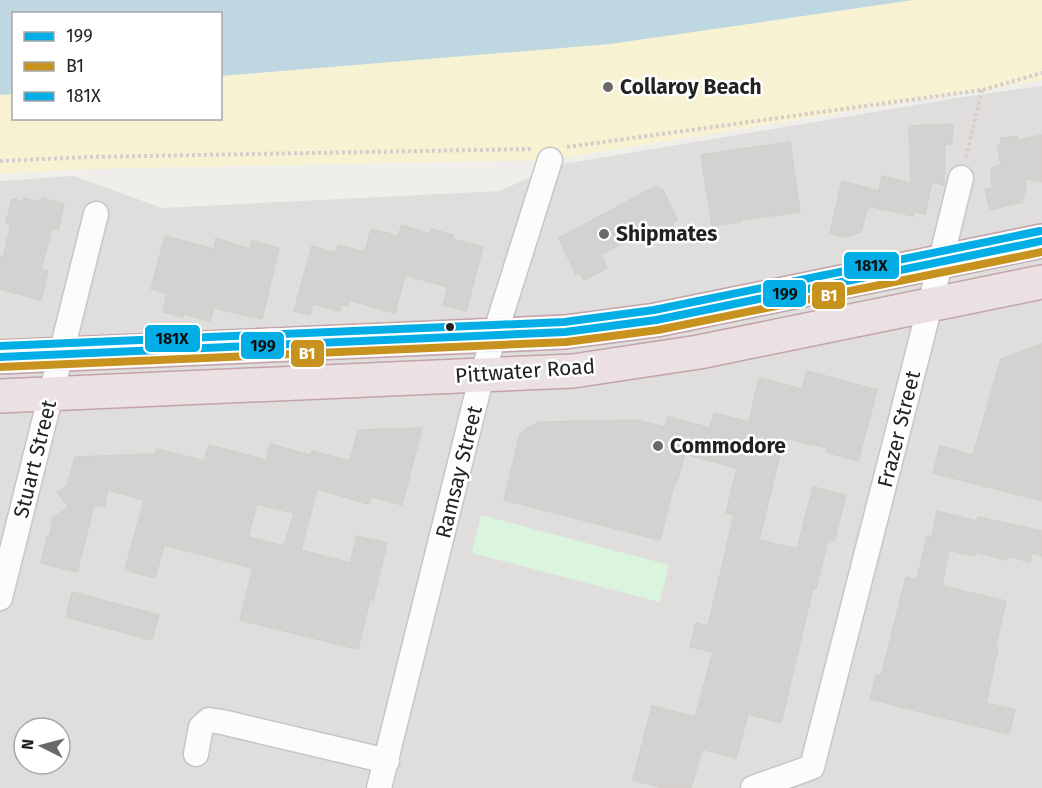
<svg xmlns="http://www.w3.org/2000/svg" width="1042" height="788" viewBox="0 0 1042 788" font-family="'Fira Sans',sans-serif">
  <style>
    .residential { fill: #dfdedc; fill-rule: evenodd }
    .sand { fill: #f7f2d1 }
    .park { fill: #daf4dd }
    .parking { fill: #e0dfde }
    .water { fill: #bfd7e1 }
    .building { fill: #d4d2d0; stroke: #d2d0cc; stroke-width: 1.5; fill-rule: evenodd }
    .lines { fill: none; stroke-linecap: round; stroke-linejoin: round }
    .minor-casing { stroke: #c7c6c5; stroke-width: 27 }
    .highway-casing { stroke: #c4a3aa; stroke-width: 36 }
    .path { stroke: #d7ccc9; stroke-width: 4; stroke-dasharray: 3 3; stroke-linecap: butt }
    .minor { stroke: #fdfcfc; stroke-width: 24 }
    .highway { stroke: #ebe1e2; stroke-width: 33 }
    .bus-1-casing { stroke: #fff; stroke-width: 12 }
    .bus-2-casing { stroke: #fff; stroke-width: 12 }
    .bus-3-casing { stroke: #fff; stroke-width: 12 }
    .bus-1 { stroke: #02aee5; stroke-width: 8 }
    .bus-2 { stroke: #c8921e; stroke-width: 8 }
    .bus-3 { stroke: #02aee5; stroke-width: 8 }
    .poi-dot { fill: #6a6968; stroke: #fff; stroke-width: 2 }
    .bus-dot { fill: #222; stroke: #fff; stroke-width: 2 }
    .labels { text-anchor: middle; dominant-baseline: central; stroke-width: 5; stroke-linejoin: round; paint-order: stroke }
    .poi-label { font-size: 21px; font-weight: bold; fill: #222; stroke: #fff; text-anchor: start }
    .street-label { font-size: 21px; fill: #222; stroke: #fff }
    .line-badge { stroke: #fff; stroke-width: 2 }
    .badge-label { font-size: 16px; text-anchor: middle; font-weight: bold; fill: #fff }
    .pale-badge-label { font-size: 16px; text-anchor: middle; font-weight: bold; fill: #111 }
  </style>
  <rect width="100%" height="100%" fill="#efeeeb"/>
  <path class="residential" d="M1042,86V788H0V181L74,176L162,208L500,191L557,165L963,97ZM24,728H60V764H24Z"/>
  <polygon class="sand" points="913,0 1042,0 1042,80 550,160 89,169 0,174 0,95 13,94 14,118 220,118 221,76 610,44"/>
  <polygon class="park" points="481,515 669,565 660,602 472,553"/>
  <polygon class="parking" points="103,216 122,221 100,303 82,298"/>
  <polygon class="water" points="0,0 913,0 610,44 221,76 220,14 14,14 13,94 0,95"/>
  <g class="building">
    <polygon points="953,124 952,144 945,144 944,185 932,182 925,214 914,211 914,216 868,206 861,232 845,237 830,233 842,181 879,191 882,176 911,183 909,126"/>
    <polygon points="1042,135 1042,182 1024,178 1026,186 1022,202 990,210 985,190 992,188 991,168 1001,165 997,145 1001,145 1001,138 1017,136 1018,140"/>
    <polygon points="790,142 800,212 740,220 741,222 712,226 701,155"/>
    <polygon points="656,186 663,190 677,220 672,223 676,232 653,243 647,231 601,254 607,268 584,280 580,273 576,275 559,238"/>
    <polygon points="24,198 41,202 42,198 64,204 58,230 52,228 41,270 48,271 41,300 0,289 0,256 3,257 11,225 6,223 12,199 23,202"/>
    <polygon points="402,225 429,234 431,229 453,235 452,239 483,247 466,311 443,305 448,287 405,275 395,313 349,300 348,306 341,304 340,311 313,304 310,315 294,311 312,246 336,253 338,245 365,252 371,229 398,236"/>
    <polygon points="165,236 214,249 216,238 250,249 252,241 279,248 262,319 214,308 210,321 184,314 183,317 163,312 167,293 151,289"/>
    <polygon points="1042,344 1042,501 933,473 940,446 973,455 1001,359"/>
    <polygon points="807,371 877,390 858,461 826,452 827,448 784,438 759,540 797,549 813,487 846,495 834,541 828,539 816,589 813,588 781,723 748,714 736,758 702,749 691,788 663,788 633,780 652,706 695,717 713,652 690,647 696,623 708,626 734,515 726,513 737,468 685,454 677,482 675,481 660,540 504,500 520,434 529,427 540,422 637,420 665,427 668,417 710,428 714,413 749,422 759,378 802,389"/>
    <path d="M422,428L402,505L371,496L369,504L317,489L301,550L350,563L357,536L387,543L373,600L370,599L358,649L240,620L253,568L164,545L155,578L125,570L144,500L108,490L104,507L94,505L77,572L41,563L47,537L50,535L53,518L69,507L57,492L67,486L75,457L155,454L157,449L204,461L209,445L266,460L270,444L310,455L312,451L350,461L358,430ZM257,504L294,513L284,546L248,537Z"/>
    <polygon points="937,511 977,521 978,517 1042,531 1042,556 1032,553 1030,562 1008,556 1007,560 975,552 975,556 949,550 942,586 1006,601 995,648 998,648 986,703 1015,710 1009,734 870,699 876,675 881,677 906,577 917,580 927,536 932,537"/>
    <polygon points="72,592 159,615 152,640 66,617"/>
  </g>
  <g class="lines">
    <g class="minor-casing">
      <g id="minor">
        <polyline points="0,598 96,214"/>
        <polyline points="196,754 201,727 209,720 222,722 387,761"/>
        <polyline points="379,788 482,375 550,160"/>
        <polyline points="753,788 812,767 924,329 961,178"/>
      </g>
    </g>
    <g class="highway-casing">
      <g id="highway">
        <polyline points="0,357 565,332 656,320 1042,241"/>
        <polyline points="0,396 573,371 699,352 1042,282"/>
      </g>
    </g>
    <g class="path">
      <polyline points="567,147 982,90 1042,73"/>
      <polyline points="966,157 982,90"/>
      <polyline points="0,161 88,157 533,149"/>
    </g>
    <use href="#minor" class="minor"/>
    <use href="#highway" class="highway"/>
    <g class="bus-1-casing">
      <polyline id="bus-1" points="0,357 565,332 656,320 1042,241"/>
    </g>
    <g class="bus-2-casing">
      <polyline id="bus-2" points="0,367 566,342 658,330 1042,252"/>
    </g>
    <g class="bus-3-casing">
      <polyline id="bus-3" points="0,346 564,322 654,310 1040,231"/>
    </g>
    <use href="#bus-1" class="bus-1"/>
    <use href="#bus-2" class="bus-2"/>
    <use href="#bus-3" class="bus-3"/>
  </g>
  <g class="poi-dot">
    <circle cx="608" cy="87" r="6"/>
    <circle cx="604" cy="234" r="6"/>
    <circle cx="658" cy="446" r="6"/>
  </g>
  <circle class="bus-dot" cx="450" cy="327" r="5"/>
  <g class="labels">
    <g class="poi-label">
      <text x="620" y="87">Collaroy Beach</text>
      <text x="616" y="234">Shipmates</text>
      <text x="670" y="446">Commodore</text>
    </g>
    <g class="street-label">
      <text transform="translate(525 371) rotate(-4)">Pittwater Road</text>
      <text transform="translate(899 429) rotate(-76)">Frazer Street</text>
      <text transform="translate(35 459) rotate(-76)">Stuart Street</text>
      <text transform="translate(459 472) rotate(-76)">Ramsay Street</text>
    </g>
  </g>
  <g class="line-badge">
    <rect x="843" y="251" width="57" height="29" rx="6" fill="#02aee5"/>
    <rect x="762" y="279" width="45" height="29" rx="6" fill="#02aee5"/>
    <rect x="811" y="281" width="35" height="29" rx="6" fill="#c8921e"/>
    <rect x="144" y="324" width="57" height="29" rx="6" fill="#02aee5"/>
    <rect x="240" y="331" width="45" height="29" rx="6" fill="#02aee5"/>
    <rect x="290" y="339" width="35" height="29" rx="6" fill="#c8921e"/>
  </g>
  <g class="badge-label">
    <text x="829" y="301">B1</text>
    <text x="307" y="359">B1</text>
  </g>
  <g class="pale-badge-label">
    <text x="871" y="271">181X</text>
    <text x="785" y="299">199</text>
    <text x="172" y="344">181X</text>
    <text x="263" y="351">199</text>
  </g>
  <rect x="12" y="12" width="210" height="108" fill="#ffffff" stroke="#a7a7a7" stroke-width="1.5"/>
  <rect x="24" y="32" width="30" height="9" fill="#02aee5" stroke="#a7a7a7" stroke-width="1.5"/>
  <text x="66" y="42" font-size="18" fill="#222222">199</text>
  <rect x="24" y="62" width="30" height="9" fill="#c8921e" stroke="#a7a7a7" stroke-width="1.5"/>
  <text x="66" y="72" font-size="18" fill="#222222">B1</text>
  <rect x="24" y="92" width="30" height="9" fill="#02aee5" stroke="#a7a7a7" stroke-width="1.5"/>
  <text x="66" y="102" font-size="18" fill="#222222">181X</text>
  <g transform="translate(42 746) rotate(276)"><circle r="28" fill="#ffffff" stroke="#a7a7a7" stroke-width="1.5"/>
  <path d="M0-4.5L10 22L0 15L-10 22Z" fill="#6a6968"/>
  <text y="-9" font-size="16" font-weight="bold" text-anchor="middle" fill="#222222">N</text>
  </g>
</svg>
